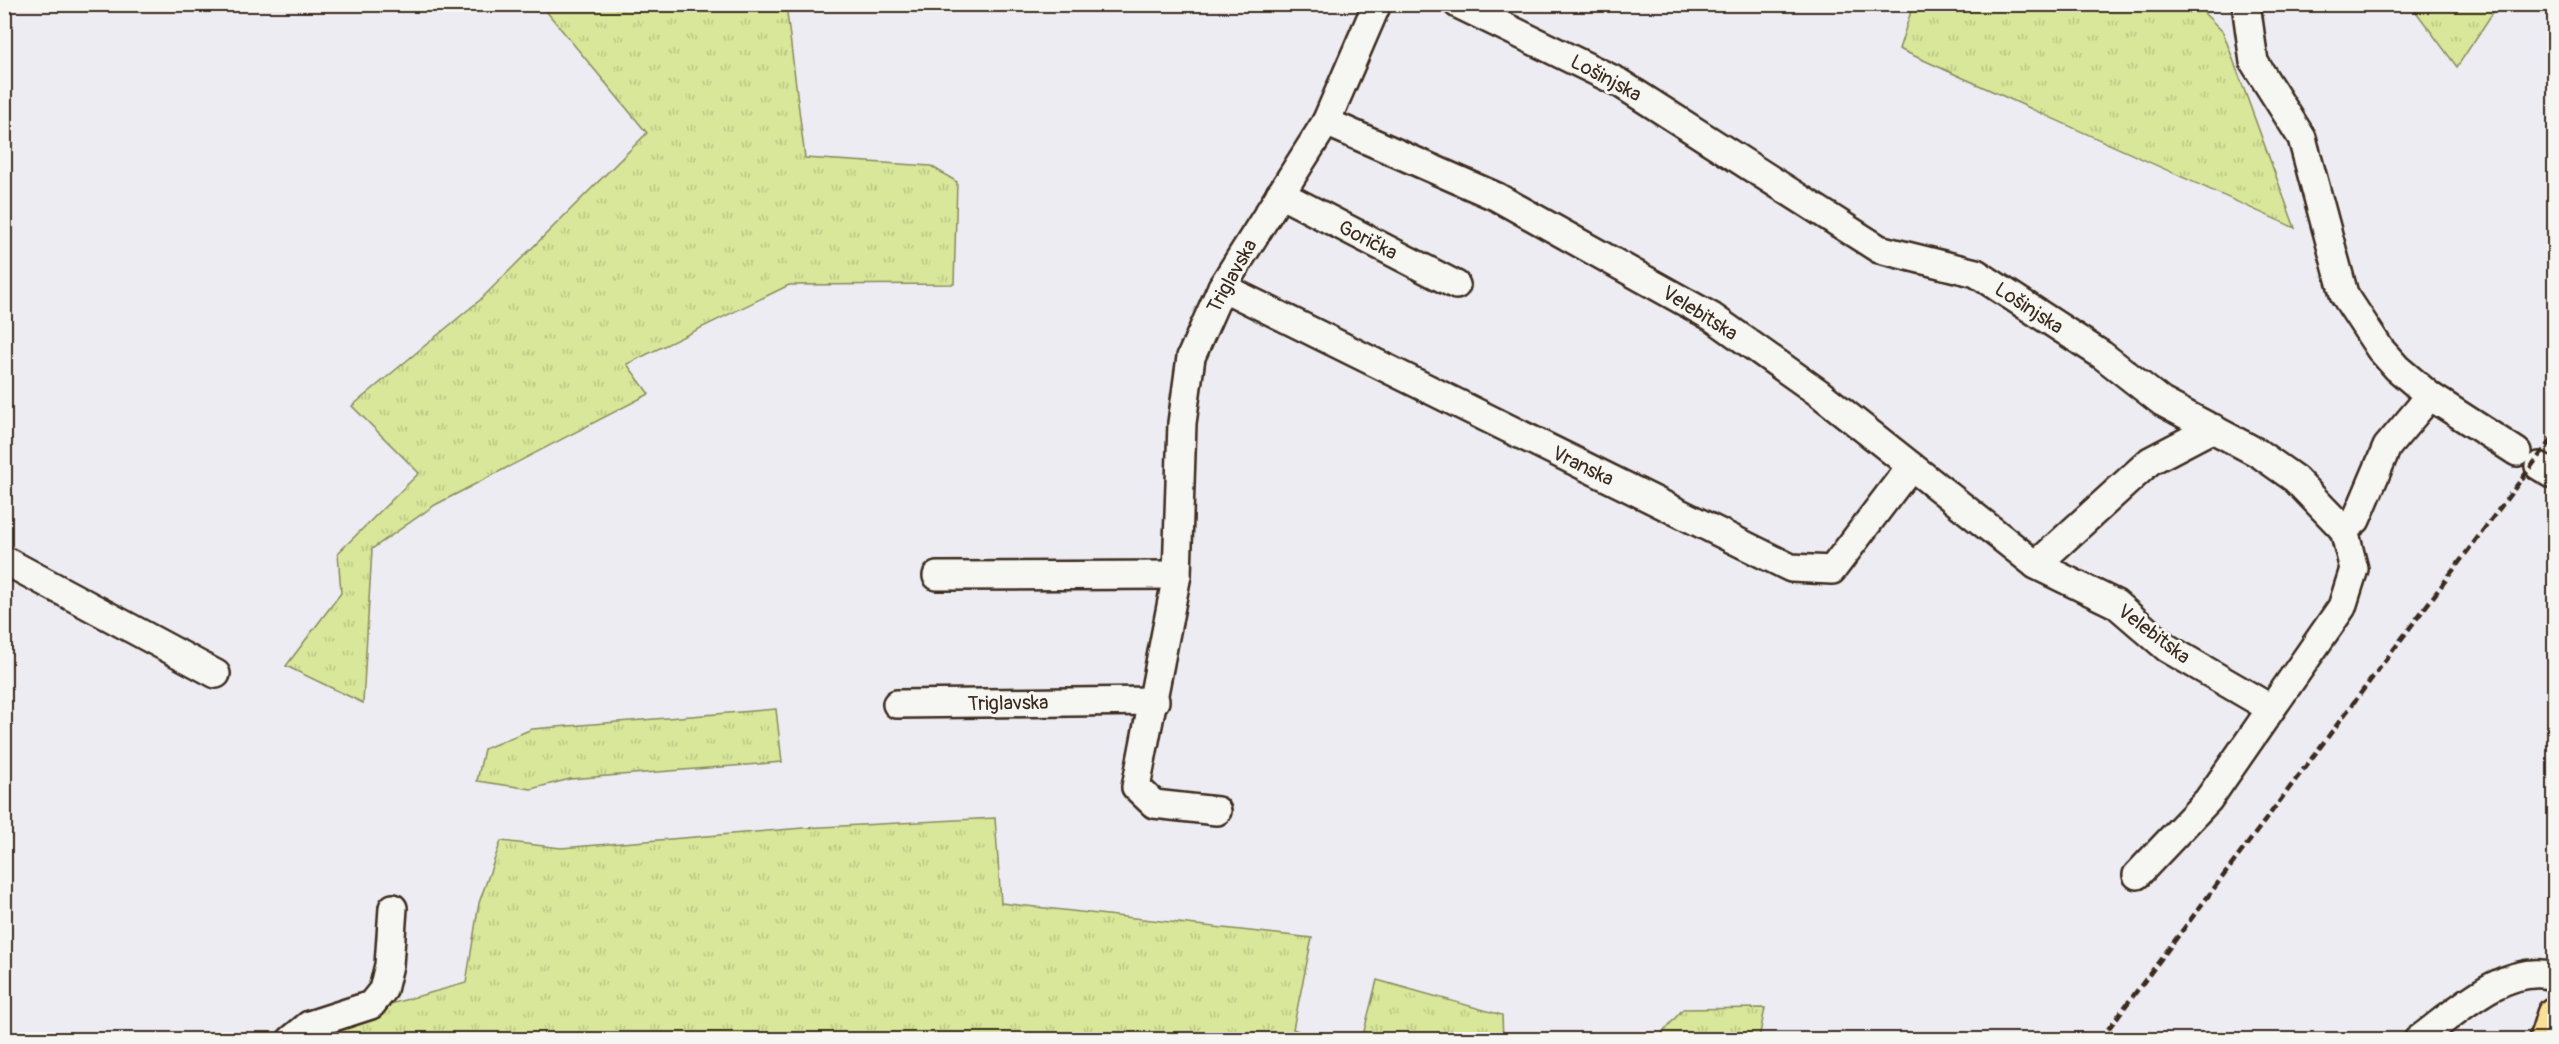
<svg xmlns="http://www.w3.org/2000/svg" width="2559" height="1044" viewBox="0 0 2559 1044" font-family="Pangolin,sans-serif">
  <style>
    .grass { fill: url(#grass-tufts); stroke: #8a885c; stroke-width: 1.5 }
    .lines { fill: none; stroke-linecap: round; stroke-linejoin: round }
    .minor-casing { stroke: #3b2a1e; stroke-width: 32 }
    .major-casing { stroke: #3b2a1e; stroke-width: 38 }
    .highway-casing { stroke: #3b2a1e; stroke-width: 38 }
    .minor { stroke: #f6f6f2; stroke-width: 27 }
    .major { stroke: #fbdf96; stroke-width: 33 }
    .highway { stroke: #fbdf96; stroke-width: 33 }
    .rail { stroke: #3b2a1e; stroke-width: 4.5; stroke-dasharray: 9 4.5; stroke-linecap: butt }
    .labels { text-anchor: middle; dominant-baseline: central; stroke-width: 6; stroke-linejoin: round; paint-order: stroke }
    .street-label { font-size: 20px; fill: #3b2a1e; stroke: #f6f6f2 }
  </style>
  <defs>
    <pattern id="grass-tufts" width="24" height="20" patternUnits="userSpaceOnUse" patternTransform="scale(1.5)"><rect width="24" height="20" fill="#d8e79a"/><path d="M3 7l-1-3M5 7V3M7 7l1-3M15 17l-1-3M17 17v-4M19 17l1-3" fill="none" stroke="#bac684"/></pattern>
  </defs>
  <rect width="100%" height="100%" fill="#edecf3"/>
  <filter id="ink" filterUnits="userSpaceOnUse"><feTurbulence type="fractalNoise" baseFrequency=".0167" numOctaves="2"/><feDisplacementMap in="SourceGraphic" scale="12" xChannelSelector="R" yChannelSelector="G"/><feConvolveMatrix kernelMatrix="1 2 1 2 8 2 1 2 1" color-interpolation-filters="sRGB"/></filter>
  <g filter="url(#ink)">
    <g class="grass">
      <polygon points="541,5 786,5 805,158 931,166 957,182 954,284 789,285 627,364 649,394 435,505 372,549 363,703 286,666 341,593 338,553 419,473 352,406 480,300 647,133"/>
      <polygon points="1913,5 2196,5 2223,32 2295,228 1899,49"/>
      <polygon points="2411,5 2498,5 2457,67"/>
      <polygon points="776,709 782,762 570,779 531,789 477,781 484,749 532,729"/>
      <polygon points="995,818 1001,903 1312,938 1293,1029 1317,1039 301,1040 329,1021 466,983 479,903 501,841 561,848 803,828"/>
      <polygon points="1377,980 1502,1015 1503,1039 1362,1039"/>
      <polygon points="1765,1008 1759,1039 1657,1039 1683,1009"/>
    </g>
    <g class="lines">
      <g class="minor-casing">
        <g id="minor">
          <polyline points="1458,4 1618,82 1879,249 1976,273 2102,355 2162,402 2258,453 2295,479 2344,530 2356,520 2387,447 2430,396 2517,452"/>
          <polyline points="2246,4 2254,62 2302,138 2344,294 2380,349 2397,368 2430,396"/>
          <polyline points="1326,122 1497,197 1712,317 1819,393 2036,565 2150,461 2213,428"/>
          <polyline points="1280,194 1456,285"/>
          <polyline points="1222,287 1791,568 1832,570 1911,466"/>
          <polyline points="2539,466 2554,475"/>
          <polyline points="4,560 216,674"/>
          <polyline points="2036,565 2116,604 2167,648 2270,708"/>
          <polyline points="937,576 1177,575"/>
          <polyline points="897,704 1155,701"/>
          <polyline points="1217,811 1154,804 1136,787 1177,575 1182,423 1191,357 1222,287 1326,122 1377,4"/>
          <polyline points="2137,875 2208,800 2342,607 2354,569 2344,530"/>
          <polyline points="291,1040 309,1025 371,1005 383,990 389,965 393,908"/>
          <path d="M2418,1040C2455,1013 2506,962 2554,976"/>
        </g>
      </g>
      <g class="major-casing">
        <polyline id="major" points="2546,1040 2554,1014"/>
      </g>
      <g class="highway-casing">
        <polyline id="highway" points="2547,1036 2548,1040"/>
      </g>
      <use href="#minor" class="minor"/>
      <use href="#major" class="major"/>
      <use href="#highway" class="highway"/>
      <g class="rail">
        <polyline points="4,1036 18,1040"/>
        <polyline points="2100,1040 2554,436"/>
      </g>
    </g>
  </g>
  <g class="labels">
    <g class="street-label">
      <text transform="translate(1606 78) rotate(28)">Lošinjska</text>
      <text transform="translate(1368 240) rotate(27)">Gorička</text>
      <text transform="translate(1232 276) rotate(-61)">Triglavska</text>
      <text transform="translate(2029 308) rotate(33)">Lošinjska</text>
      <text transform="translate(1700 313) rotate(32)">Velebitska</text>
      <text transform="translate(1583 466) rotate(26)">Vranska</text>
      <text transform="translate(2154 634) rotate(37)">Velebitska</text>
      <text transform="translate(1008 703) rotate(-1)">Triglavska</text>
    </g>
  </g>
  <rect width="2559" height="1044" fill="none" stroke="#f6f6f2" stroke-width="24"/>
  <rect x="12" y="12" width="2535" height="1020" fill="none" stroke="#3b2a1e" stroke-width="2" filter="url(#ink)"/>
</svg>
